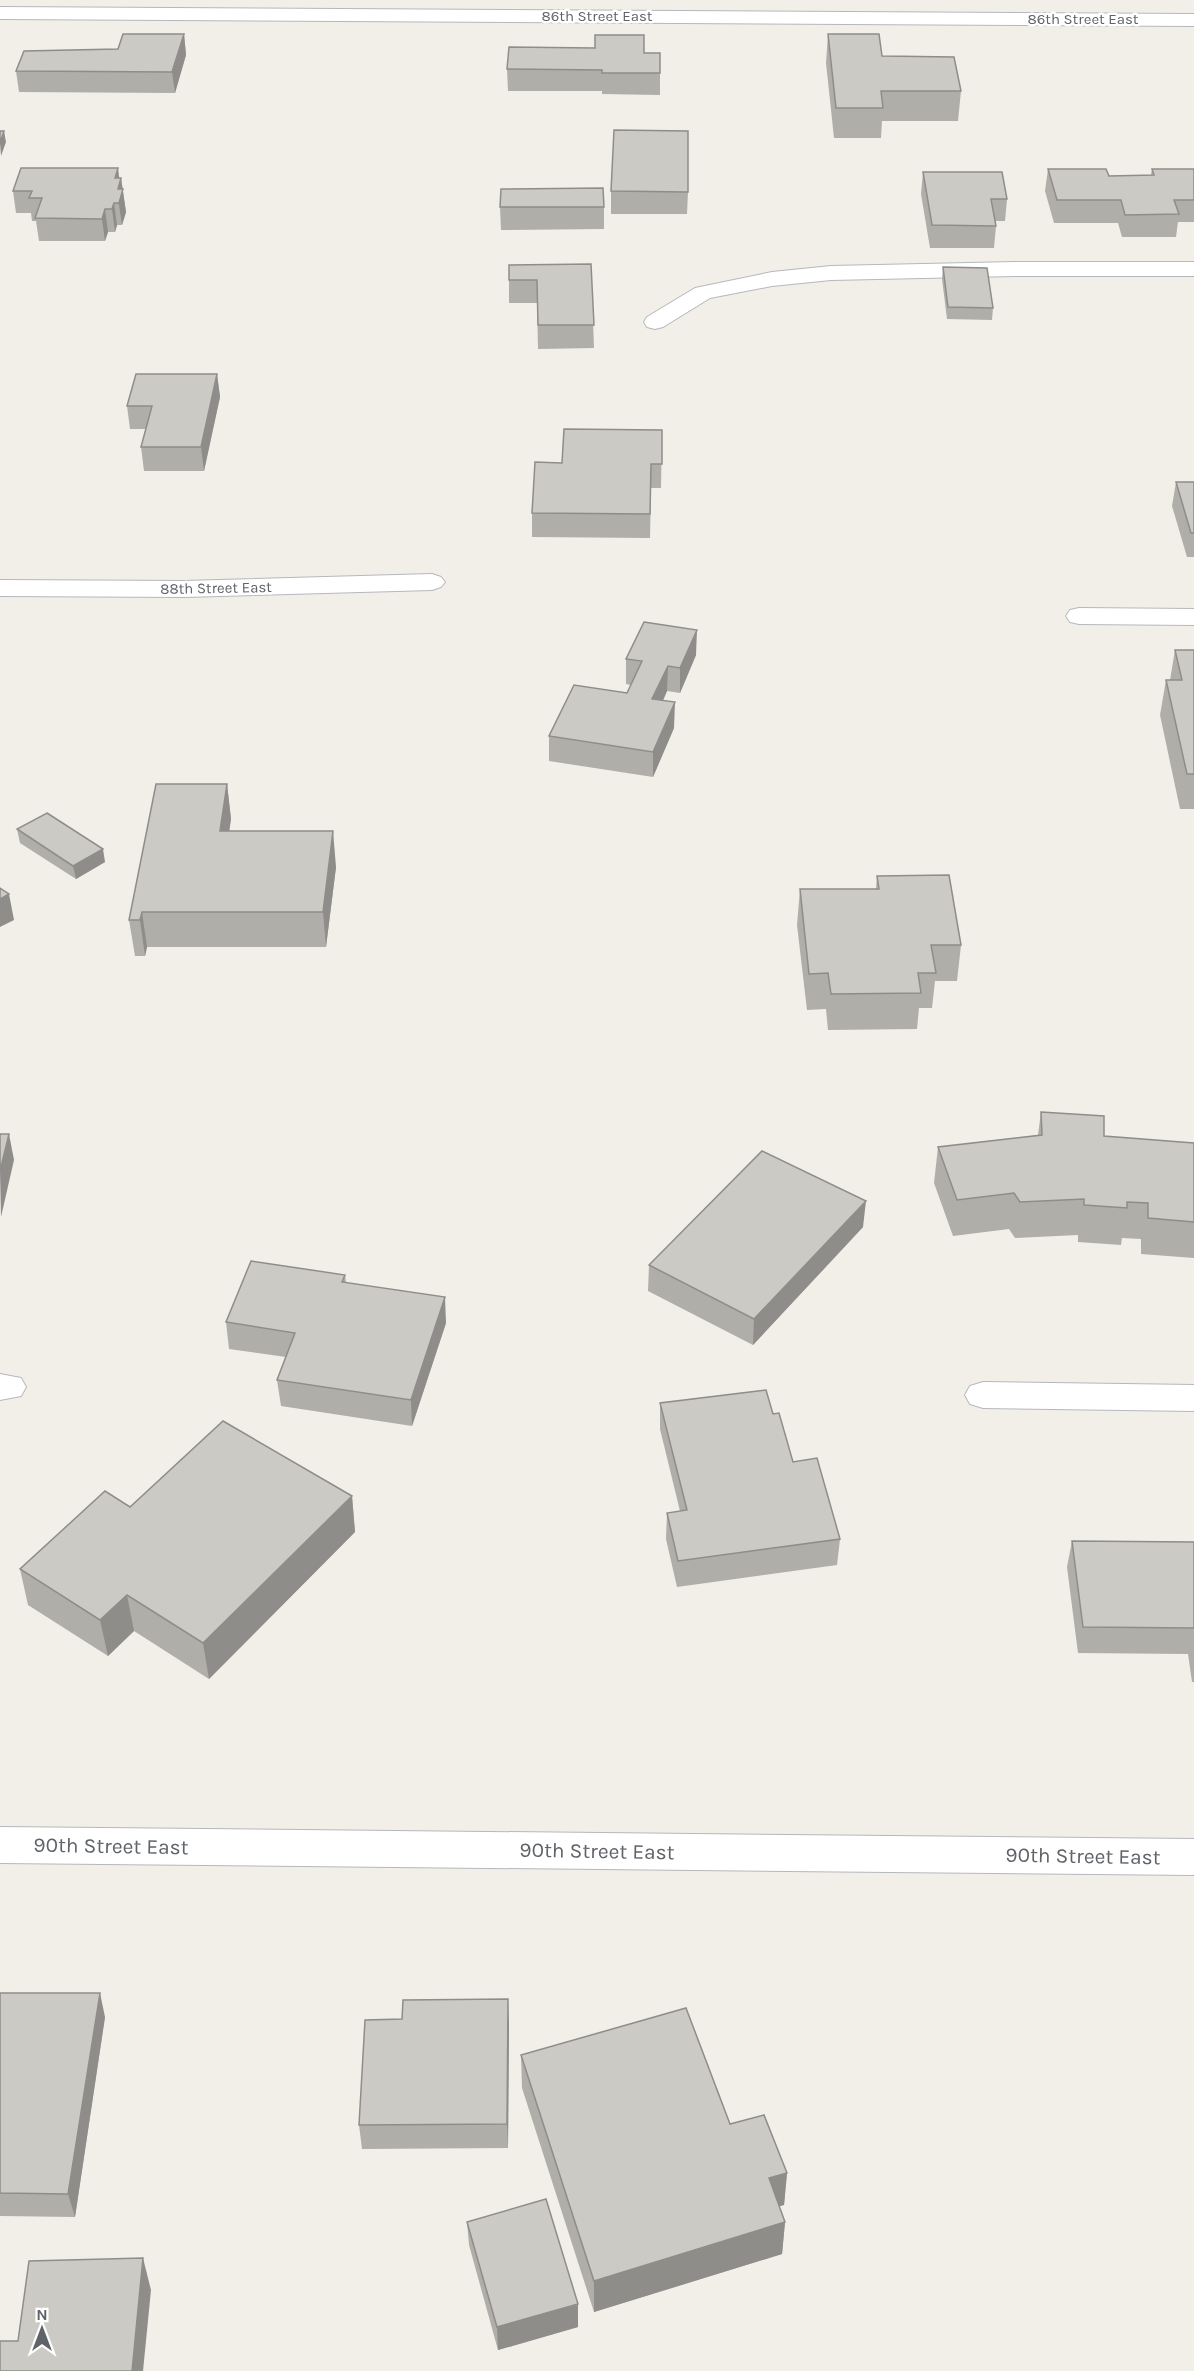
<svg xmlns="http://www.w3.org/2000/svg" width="1194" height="2371" viewBox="0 0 1194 2371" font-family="Karla,sans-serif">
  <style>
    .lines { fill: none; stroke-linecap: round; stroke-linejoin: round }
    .minor-casing { stroke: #b5b8bc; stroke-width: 2 }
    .minor { fill: #fff; fill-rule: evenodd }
    .wall { fill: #afaea9 }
    .shaded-wall { fill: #8f8d8a }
    .building { fill: #cccac5; stroke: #8f8d8a; stroke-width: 1.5 }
    .labels { text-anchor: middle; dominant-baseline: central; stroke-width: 5; stroke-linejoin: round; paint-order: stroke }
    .far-street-label { font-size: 15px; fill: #5f6368; stroke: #fff }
    .near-street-label { font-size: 21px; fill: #5f6368; stroke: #fff }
  </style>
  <rect width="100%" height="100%" fill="#f1efe8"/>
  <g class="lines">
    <g class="minor-casing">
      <g id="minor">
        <polygon points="0,7 1194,14 1194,26 0,19"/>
        <polygon points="1015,262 1194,262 1194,276 1015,276 831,280 772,286 710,298 663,327 655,329 647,327 644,322 647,317 695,288 772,272 831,266"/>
        <polygon points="432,574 441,577 445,582 441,587 432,590 184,597 0,596 0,580 184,581"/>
        <polygon points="1079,608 1194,609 1194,625 1079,624 1070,622 1066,616 1070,610"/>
        <polygon points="0,1374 21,1378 26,1387 21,1396 0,1400"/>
        <polygon points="983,1382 1194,1385 1194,1411 983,1408 970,1404 965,1395 970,1386"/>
        <polygon points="0,1827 1194,1839 1194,1875 0,1863"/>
      </g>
    </g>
    <use href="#minor" class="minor"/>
  </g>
  <g class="wall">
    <polygon points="184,34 186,55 175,93 19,92 16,71"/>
    <polygon points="828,34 882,56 961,91 958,121 882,121 881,138 834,138 826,63"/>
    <polygon points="644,53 660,73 660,95 602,94 602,91 508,91 507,69"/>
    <polygon points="1048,169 1109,176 1151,175 1152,169 1194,169 1194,222 1178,222 1176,237 1122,237 1118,223 1054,223 1045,191"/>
    <polygon points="923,172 1007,199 1005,221 995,221 996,226 994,248 930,248 921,194"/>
    <polygon points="121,178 126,212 122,225 117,225 115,232 108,232 105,241 39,241 36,221 32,221 31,213 16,213 13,191"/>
    <polygon points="611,191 688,192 687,214 611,214"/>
    <polygon points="500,207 604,207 604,229 501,230"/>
    <polygon points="591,264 594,348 538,349 537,303 509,303 509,280"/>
    <polygon points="943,267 993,308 992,320 947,319 942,279"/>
    <polygon points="217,374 220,397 204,471 144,471 141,447 146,429 130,429 127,406"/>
    <polygon points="662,430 661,488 651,488 650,538 532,537 532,513 562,463"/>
    <polygon points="1176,482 1194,482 1194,557 1187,557 1172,506"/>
    <polygon points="1175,650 1194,650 1194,809 1180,809 1160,715 1166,680 1170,680"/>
    <polygon points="696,655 680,693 667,691 663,701 674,728 653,777 549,761 549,736 627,693 631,685 626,684 626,659"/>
    <polygon points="227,784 231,819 229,831 336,867 326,947 147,947 145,956 135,956 129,920"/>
    <polygon points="17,829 105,862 76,879 20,843"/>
    <polygon points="877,876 961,945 957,981 935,981 932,1008 919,1008 917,1029 828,1030 826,1009 807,1010 797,925 800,889 876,889"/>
    <polygon points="1041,1112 1104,1136 1194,1143 1194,1258 1141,1254 1141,1239 1122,1238 1121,1245 1078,1242 1078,1235 1015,1238 1009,1229 953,1236 934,1183 938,1147 1038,1135"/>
    <polygon points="863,1227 753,1345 648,1291 649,1265"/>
    <polygon points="345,1275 346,1282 446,1323 412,1426 281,1406 277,1380 286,1357 229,1349 226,1322"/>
    <polygon points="660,1403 773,1414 793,1462 840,1539 837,1565 677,1587 666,1539 667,1513 680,1511 660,1429"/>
    <polygon points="352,1496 355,1532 209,1679 134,1631 108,1656 28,1605 20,1569 130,1507"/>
    <polygon points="1072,1541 1194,1542 1194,1682 1192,1682 1188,1654 1078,1653 1067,1567"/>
    <polygon points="0,1993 105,2017 75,2217 0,2216"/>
    <polygon points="402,2019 509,2023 508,2148 362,2149 359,2125"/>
    <polygon points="521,2055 730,2124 787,2173 784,2205 779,2206 785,2222 782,2254 594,2312 522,2088"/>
    <polygon points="467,2222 578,2304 578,2327 498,2350 469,2245"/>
  </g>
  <g class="shaded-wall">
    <polygon points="184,34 186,55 175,93 172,72"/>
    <polygon points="4,131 6,142 1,156 0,143"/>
    <polygon points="118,168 120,184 121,178 126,212 122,225 115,178"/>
    <polygon points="114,203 117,225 115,232 112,209"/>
    <polygon points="105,209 108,232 105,241 102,219"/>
    <polygon points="217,374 220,397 204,471 201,447"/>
    <polygon points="697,630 696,655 680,693 680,668"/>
    <polygon points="668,666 667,691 652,724 652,699"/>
    <polygon points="675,702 674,728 653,777 653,752"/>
    <polygon points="227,784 231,819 224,867 220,831"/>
    <polygon points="333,831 336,867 326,947 323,912"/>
    <polygon points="103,849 105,862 76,879 73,866"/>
    <polygon points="9,894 14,920 0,927 0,899"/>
    <polygon points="142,912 147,947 145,956 140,920"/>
    <polygon points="9,1134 14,1160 1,1217 0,1171"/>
    <polygon points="866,1201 863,1227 753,1345 754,1319"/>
    <polygon points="445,1297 446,1323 412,1426 411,1400"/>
    <polygon points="352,1496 355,1532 209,1679 203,1643"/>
    <polygon points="127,1595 134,1631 108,1656 100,1620"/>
    <polygon points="100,1993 105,2017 75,2217 68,2194"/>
    <polygon points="508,1999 509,2023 508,2148 507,2124"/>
    <polygon points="787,2173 784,2205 766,2210 769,2178"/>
    <polygon points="785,2222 782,2254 594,2312 594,2281"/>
    <polygon points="143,2258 151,2290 143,2371 132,2371"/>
    <polygon points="578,2304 578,2327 498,2350 497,2327"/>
  </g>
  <g class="building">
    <polygon points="123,34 184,34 172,72 16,71 24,51 118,49"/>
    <polygon points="828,34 879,34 882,56 954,57 961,91 881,91 883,108 836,108"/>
    <polygon points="595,35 644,35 644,53 660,53 660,73 602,73 602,70 507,69 509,47 595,48"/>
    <polygon points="614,130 688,131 688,192 611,191"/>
    <polygon points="0,131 4,131 0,143"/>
    <polygon points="21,168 118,168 115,178 121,178 118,189 123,189 119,203 114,203 112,209 105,209 102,219 35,218 42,198 29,198 32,191 13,191"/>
    <polygon points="1048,169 1106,169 1109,176 1154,175 1152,169 1194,169 1194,200 1174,200 1179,214 1125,215 1121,200 1057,200"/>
    <polygon points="923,172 1002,172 1007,199 991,199 996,226 932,225"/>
    <polygon points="603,188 604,207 500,207 501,189"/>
    <polygon points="591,264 594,325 538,325 537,280 509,280 509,265"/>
    <polygon points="943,267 987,268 993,308 948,307"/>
    <polygon points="136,374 217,374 201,447 141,447 152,406 127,406"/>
    <polygon points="564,429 662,430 662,464 651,464 650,514 532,513 535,462 562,463"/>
    <polygon points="1176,482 1194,482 1194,533 1191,533"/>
    <polygon points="644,622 697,630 680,668 668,666 652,699 675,702 653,752 549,736 574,685 627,693 642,661 626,659"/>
    <polygon points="1175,650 1194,650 1194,774 1187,774 1166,680 1182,680"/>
    <polygon points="156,784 227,784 220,831 333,831 323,912 142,912 140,920 129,920"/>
    <polygon points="47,813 103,849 73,866 17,829"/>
    <polygon points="949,875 961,945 931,945 936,973 918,973 921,993 831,994 828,973 809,974 800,889 879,889 877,876"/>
    <polygon points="0,888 9,894 0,899"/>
    <polygon points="1041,1112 1104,1116 1104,1136 1194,1143 1194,1222 1148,1218 1148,1203 1127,1202 1127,1208 1084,1205 1084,1199 1020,1202 1014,1193 957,1200 938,1147 1042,1135"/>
    <polygon points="0,1134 9,1134 0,1171"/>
    <polygon points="762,1151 866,1201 754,1319 649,1265"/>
    <polygon points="251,1261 345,1275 342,1282 445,1297 411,1400 277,1380 295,1333 226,1322"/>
    <polygon points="766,1390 773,1414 779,1413 793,1462 817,1458 840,1539 678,1561 667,1513 687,1510 660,1403"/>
    <polygon points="223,1421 352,1496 203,1643 127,1595 100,1620 20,1569 105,1491 130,1507"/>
    <polygon points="1072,1541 1194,1542 1194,1628 1083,1627"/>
    <polygon points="0,1993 100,1993 68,2194 0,2193"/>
    <polygon points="508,1999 507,2124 359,2125 365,2020 402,2019 403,2000"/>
    <polygon points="686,2008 730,2124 764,2115 787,2173 769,2178 785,2222 594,2281 521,2055"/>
    <polygon points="546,2199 578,2304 497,2327 467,2222"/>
    <polygon points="143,2258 132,2371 0,2371 0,2341 18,2341 29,2261"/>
  </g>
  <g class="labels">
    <g class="far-street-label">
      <text x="597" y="16">86th Street East</text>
      <text x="1083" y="19">86th Street East</text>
      <text transform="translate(216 588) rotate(-1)">88th Street East</text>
    </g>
    <g class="near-street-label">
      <text transform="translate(111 1846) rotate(1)">90th Street East</text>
      <text transform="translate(597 1851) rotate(1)">90th Street East</text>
      <text transform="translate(1083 1856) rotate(1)">90th Street East</text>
    </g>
  </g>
  <g transform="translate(42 2329)" stroke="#ffffff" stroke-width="4.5" paint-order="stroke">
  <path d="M0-4.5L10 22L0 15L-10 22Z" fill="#5f6368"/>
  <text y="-9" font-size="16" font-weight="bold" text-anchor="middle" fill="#5f6368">N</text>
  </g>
</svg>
